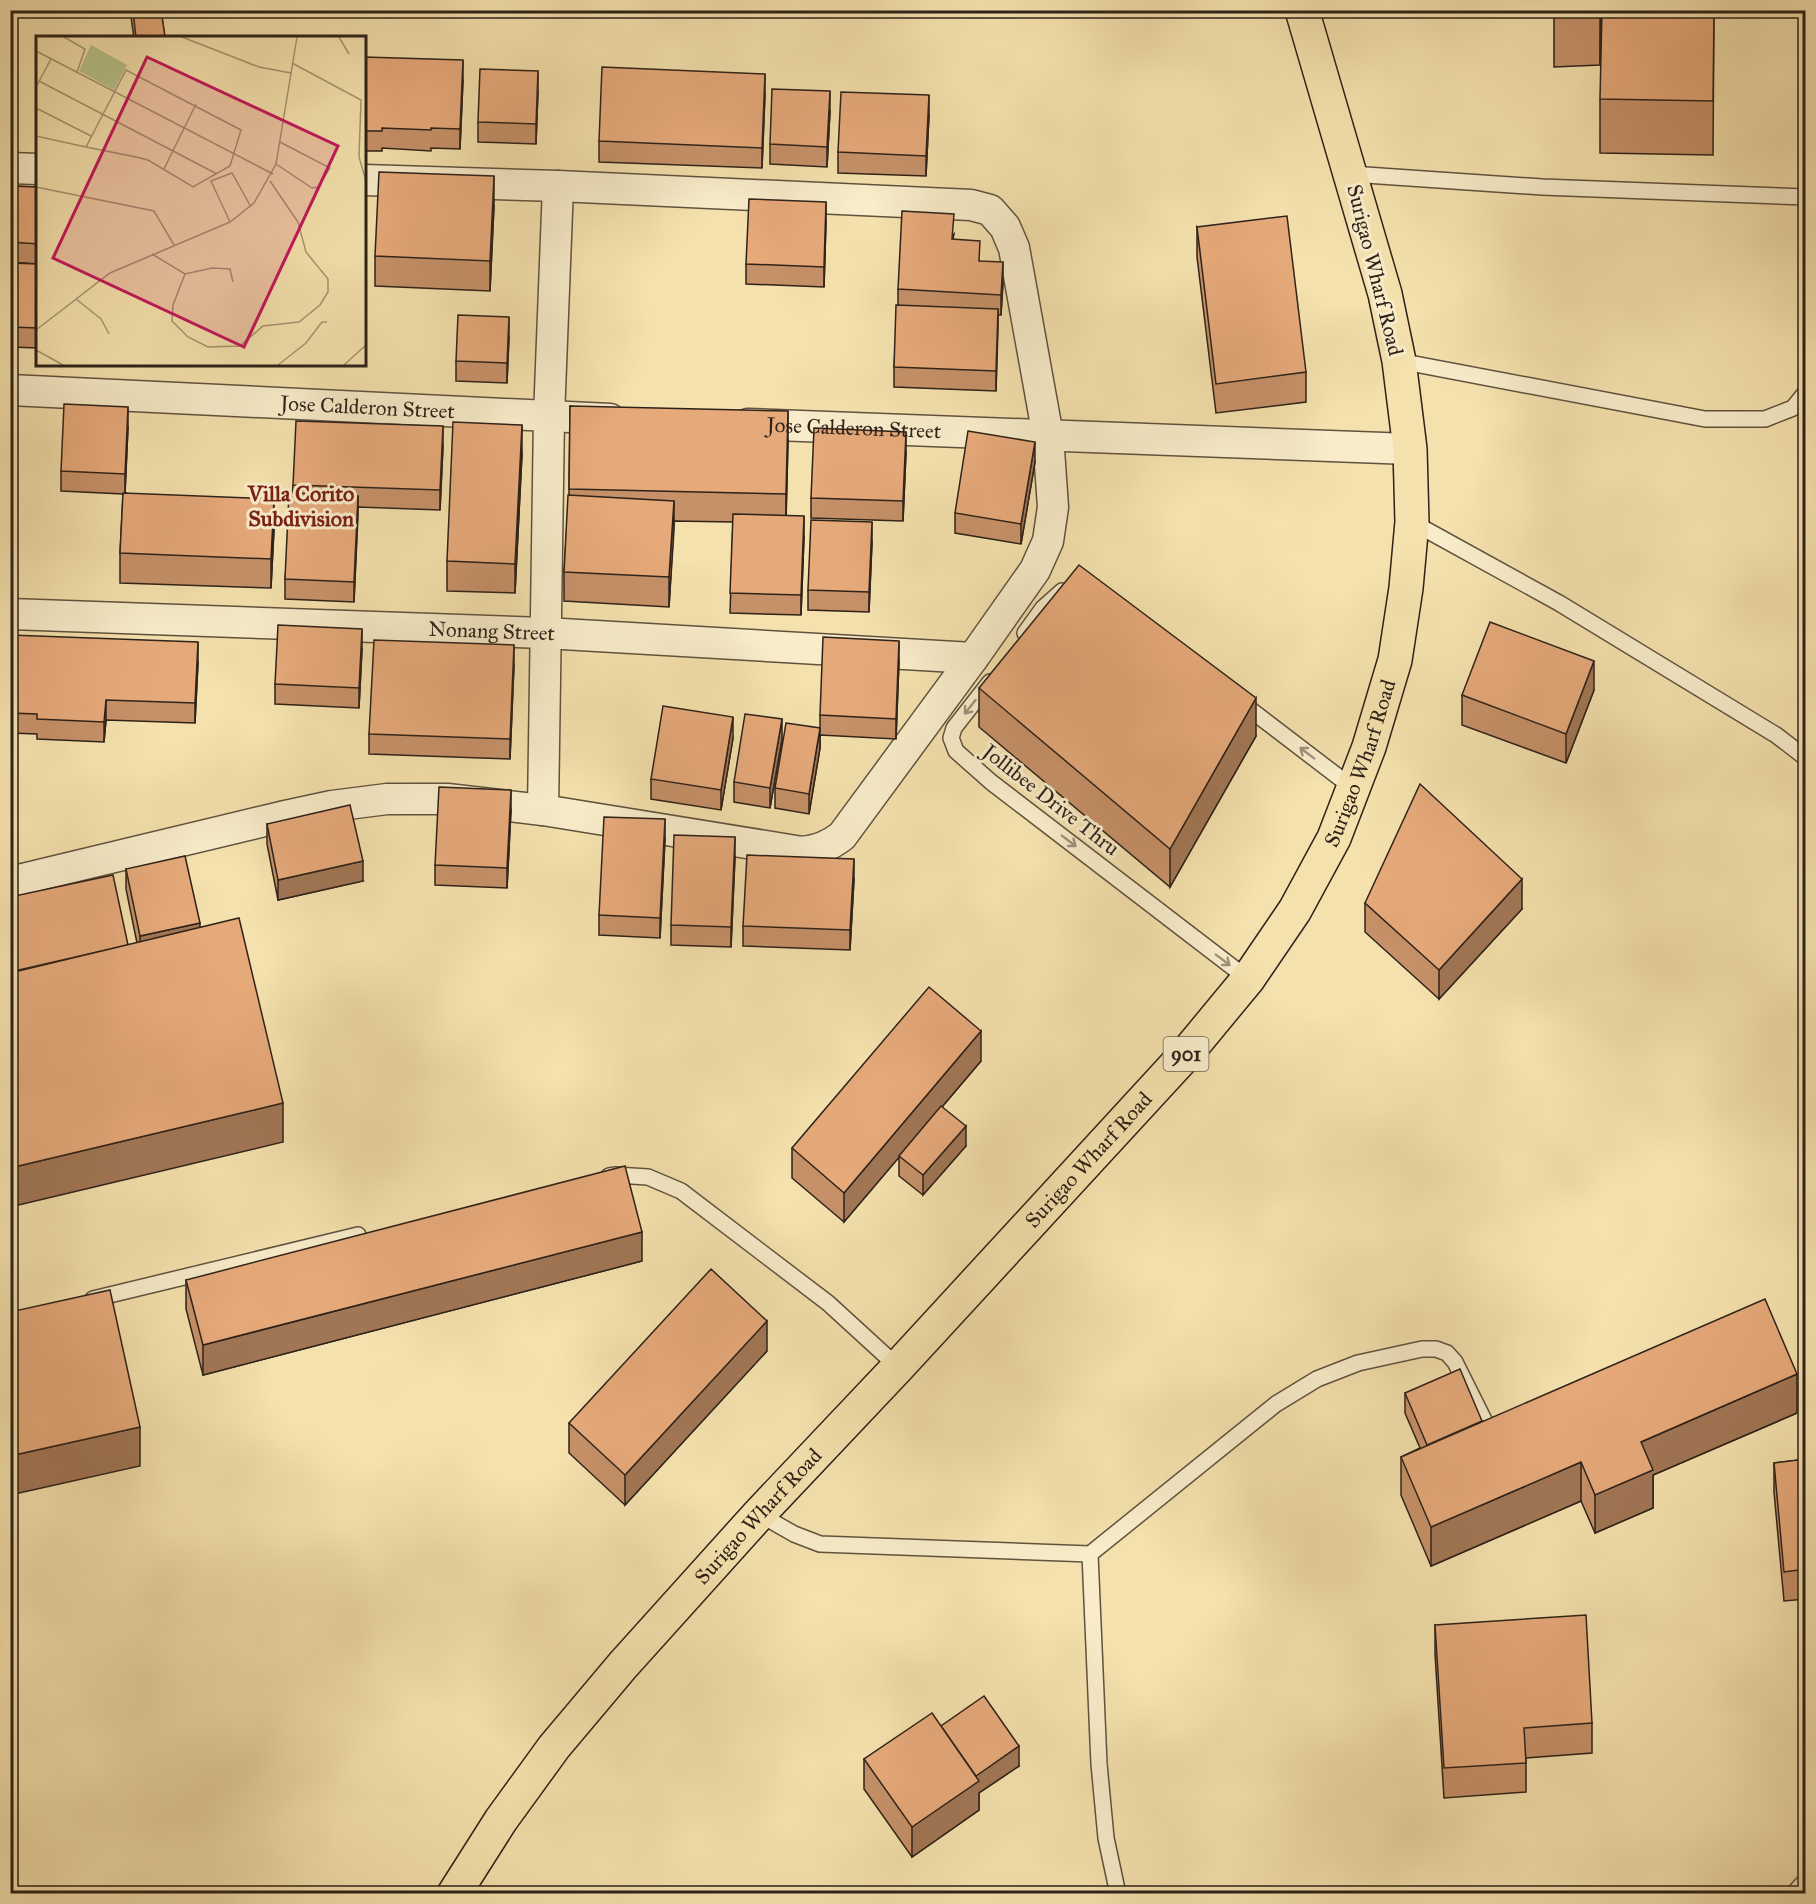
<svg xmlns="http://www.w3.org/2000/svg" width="1816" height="1904" viewBox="0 0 1816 1904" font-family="'IM FELL Great Primer',serif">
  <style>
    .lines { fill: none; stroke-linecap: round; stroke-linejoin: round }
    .lane-casing { stroke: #60523e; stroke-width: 18 }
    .street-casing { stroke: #60523e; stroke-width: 33 }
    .primary-casing { stroke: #2e2219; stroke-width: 36 }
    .lane { stroke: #f8ecca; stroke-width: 15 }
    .street { stroke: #f8ecca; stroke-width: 30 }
    .primary { stroke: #f4e1ad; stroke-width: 33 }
    .wall { fill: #c69169; stroke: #2e2219; stroke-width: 1.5 }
    .shaded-wall { fill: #a17655; stroke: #2e2219; stroke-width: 1.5 }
    .building { fill: #e6a97a; stroke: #2e2219; stroke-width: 1.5 }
    .oneway { stroke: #9d917a }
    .labels { text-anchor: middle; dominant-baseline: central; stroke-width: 6; stroke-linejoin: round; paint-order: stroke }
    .shield { fill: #f8ecca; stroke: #6b5f4e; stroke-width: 1.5 }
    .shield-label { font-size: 20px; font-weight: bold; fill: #2e2219 }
    .street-label { font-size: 21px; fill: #2e2219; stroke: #f8ecca }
    .neighbourhood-label { font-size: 22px; font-weight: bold; fill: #7a1f14; stroke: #f8ecca }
    .inset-road { fill: none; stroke: #a59572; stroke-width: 1.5 }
    .view { fill: #c2185b; fill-opacity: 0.15; stroke: #c2185b; stroke-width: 3 }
    .inset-edge { fill: none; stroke: #2e2219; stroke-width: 3 }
  </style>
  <rect width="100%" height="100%" fill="#f4e1ad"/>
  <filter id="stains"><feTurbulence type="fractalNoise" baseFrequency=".00333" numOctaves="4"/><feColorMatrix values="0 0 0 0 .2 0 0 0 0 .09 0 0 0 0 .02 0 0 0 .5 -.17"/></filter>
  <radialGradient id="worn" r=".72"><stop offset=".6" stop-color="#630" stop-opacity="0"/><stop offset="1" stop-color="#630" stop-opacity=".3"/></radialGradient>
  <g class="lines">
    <g class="lane-casing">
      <g id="lane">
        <polyline points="1351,174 1542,187 1806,197"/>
        <polyline points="1399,361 1705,419 1765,419 1793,408 1806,392"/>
        <polyline points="1412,522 1559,603 1776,735 1806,758"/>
        <polyline points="1025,633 1043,608 1062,591"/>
        <polyline points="990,682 954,728 951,738 956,751 991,782 1248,979"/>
        <polyline points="1239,701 1353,788"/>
        <polyline points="609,1176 616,1175 648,1177 681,1191 828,1303 898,1367"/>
        <polyline points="93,1299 358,1235"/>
        <polyline points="759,1514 794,1534 820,1544 1090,1554 1276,1404 1317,1379 1358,1363 1422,1349 1436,1349 1447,1353 1455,1362 1493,1438"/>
        <polyline points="1090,1554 1099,1764 1106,1838 1118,1894"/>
        <polyline points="1793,1894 1806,1880"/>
      </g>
    </g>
    <g class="street-casing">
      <g id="street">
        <polyline points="10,168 38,169"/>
        <path id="s1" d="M10,390L610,419"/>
        <path id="s2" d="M748,424L1410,449"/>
        <path id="s3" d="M10,614L545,633L973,658"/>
        <polyline points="543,810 549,417 558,186"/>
        <path d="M10,882L281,817L332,806L387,799H447L543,810L802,852C818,850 829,846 842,836L973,658L1035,570L1048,541L1053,507L1048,436L1014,248L1005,227L990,210L971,205L558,186L364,180"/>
      </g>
    </g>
    <g class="primary-casing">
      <g id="primary">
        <path id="s4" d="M454,1894L501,1820L554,1747L623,1665L759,1514L898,1367L1186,1054L1248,979L1295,910L1334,838L1369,747L1395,660L1406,588L1412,522L1410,449L1399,361L1385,294L1302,10"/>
      </g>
    </g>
    <use href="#lane" class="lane"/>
    <use href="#street" class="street"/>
    <use href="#primary" class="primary"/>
  </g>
  <g class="wall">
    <polygon points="130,10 161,10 165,38 134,38"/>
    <polygon points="1554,10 1601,10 1600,65 1554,67"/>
    <polygon points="1714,10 1713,155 1600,153 1600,99"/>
    <polygon points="364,57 463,80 460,149 431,148 431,151 382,148 382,151 364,151"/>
    <polygon points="538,91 536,144 478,142 478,122"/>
    <polygon points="765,94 762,168 599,162 599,141"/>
    <polygon points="830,111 827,167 770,164 770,144"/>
    <polygon points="929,115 926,176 838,173 838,152"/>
    <polygon points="10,186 38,187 38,264 10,262"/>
    <polygon points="494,206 490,291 375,286 375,256"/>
    <polygon points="826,222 824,287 746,284 746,264"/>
    <polygon points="1197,227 1306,372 1306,402 1216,413 1197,257"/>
    <polygon points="954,234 953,239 980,261 1003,282 1001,315 998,315 996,391 894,387 894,367 898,305 898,289"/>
    <polygon points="10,263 38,264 38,348 10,347"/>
    <polygon points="509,337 507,383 456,381 456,361"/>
    <polygon points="570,406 788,440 786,516 804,536 801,615 730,613 733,522 674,521 669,607 564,601 564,572 569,495"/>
    <polygon points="128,427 125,493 274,529 271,588 120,583 120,553 123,494 61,491 61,471"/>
    <polygon points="443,446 440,510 358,507 354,602 285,599 285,579 293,485"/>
    <polygon points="906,452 903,521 811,518 811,498"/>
    <polygon points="522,454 515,593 447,591 447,561"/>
    <polygon points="1035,462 1021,544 955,533 955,513"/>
    <polygon points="872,542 869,612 808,610 808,590"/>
    <polygon points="10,635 198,662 195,723 106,720 104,742 37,739 37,734 10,733"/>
    <polygon points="362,649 359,708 275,704 275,684"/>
    <polygon points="899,661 896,739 820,735 820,748 809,814 775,808 775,788 820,728 820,715"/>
    <polygon points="514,665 510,759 369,754 369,734"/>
    <polygon points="979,688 1256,736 1170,887 979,727"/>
    <polygon points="1594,690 1566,763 1462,725 1462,695"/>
    <polygon points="733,738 721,810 651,799 651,779"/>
    <polygon points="782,739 770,808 734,802 734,782"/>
    <polygon points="511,810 507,888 435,885 435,865"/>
    <polygon points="267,824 363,881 278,900 267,844"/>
    <polygon points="665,839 660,938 599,935 599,915"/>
    <polygon points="735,857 731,947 671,945 671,925"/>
    <polygon points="126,869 200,928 283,1142 128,945 137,943 126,889"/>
    <polygon points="854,879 850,950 743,946 743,926"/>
    <polygon points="1365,903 1522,909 1439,999 1365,932"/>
    <polygon points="981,1061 942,1107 966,1146 923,1195 899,1176 899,1157 844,1222 792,1178 792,1148"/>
    <polygon points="642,1261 203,1375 186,1309 186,1280"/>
    <polygon points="767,1351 625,1505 569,1453 569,1423"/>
    <polygon points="1405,1393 1482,1421 1797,1413 1653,1475 1653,1508 1595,1533 1581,1501 1431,1566 1401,1495 1401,1457 1420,1448 1405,1413"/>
    <polygon points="1806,1459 1806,1599 1784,1601 1774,1492 1774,1463"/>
    <polygon points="1435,1625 1592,1723 1592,1753 1526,1758 1526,1792 1444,1798 1435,1654"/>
    <polygon points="941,1726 1019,1766 979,1793 979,1810 912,1857 864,1789 864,1759"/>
  </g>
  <g class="shaded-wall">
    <polygon points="1600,10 1601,10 1600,65"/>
    <polygon points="463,60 463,80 460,149 460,129"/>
    <polygon points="538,71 538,91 536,144 536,124"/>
    <polygon points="765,74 765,94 762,168 762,148"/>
    <polygon points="830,91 830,111 827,167 827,147"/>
    <polygon points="929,95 929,115 926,176 926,156"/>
    <polygon points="494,176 494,206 490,291 490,261"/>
    <polygon points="826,202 826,222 824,287 824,267"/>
    <polygon points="1003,262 1003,282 1001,315 1001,295"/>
    <polygon points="998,309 998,329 996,391 996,371"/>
    <polygon points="509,317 509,337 507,383 507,363"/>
    <polygon points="128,407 128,427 125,494 125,474"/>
    <polygon points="788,411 788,440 786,523 786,494"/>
    <polygon points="522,425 522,454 515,593 515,564"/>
    <polygon points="443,426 443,446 440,510 440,490"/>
    <polygon points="906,432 906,452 903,521 903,501"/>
    <polygon points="1035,442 1035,462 1021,544 1021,524"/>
    <polygon points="358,496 358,516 354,602 354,582"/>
    <polygon points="274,499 274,529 271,588 271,559"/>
    <polygon points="674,501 674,530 669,607 669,577"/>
    <polygon points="804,516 804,536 801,615 801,595"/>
    <polygon points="872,522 872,542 869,612 869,592"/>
    <polygon points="362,629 362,649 359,708 359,688"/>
    <polygon points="899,641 899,661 896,739 896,719"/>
    <polygon points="198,642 198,662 195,723 195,703"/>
    <polygon points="514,645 514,665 510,759 510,739"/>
    <polygon points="1594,661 1594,690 1566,763 1566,734"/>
    <polygon points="1256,698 1256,736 1170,887 1170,849"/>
    <polygon points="106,700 106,720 104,742 104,722"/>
    <polygon points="733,717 733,738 721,810 721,790"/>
    <polygon points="782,719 782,739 770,808 770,788"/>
    <polygon points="820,728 820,748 809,814 809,794"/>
    <polygon points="511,790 511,810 507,888 507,868"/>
    <polygon points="665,819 665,839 660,938 660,918"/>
    <polygon points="735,837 735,857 731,947 731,927"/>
    <polygon points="854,859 854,879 850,950 850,930"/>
    <polygon points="363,861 363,881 278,900 278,880"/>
    <polygon points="1522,879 1522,909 1439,999 1439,970"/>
    <polygon points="200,923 200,943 140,956 140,936"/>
    <polygon points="981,1031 981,1061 844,1222 844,1193"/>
    <polygon points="283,1103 283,1142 10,1207 10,1168"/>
    <polygon points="966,1126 966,1146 923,1195 923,1175"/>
    <polygon points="642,1232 642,1261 203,1375 203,1345"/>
    <polygon points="767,1321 767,1351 625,1505 625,1475"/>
    <polygon points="1797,1374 1797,1413 1653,1475 1653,1508 1595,1533 1595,1495 1641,1442"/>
    <polygon points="140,1427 140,1466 10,1495 10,1456"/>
    <polygon points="1581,1462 1581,1501 1431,1566 1431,1527"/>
    <polygon points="1019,1746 1019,1766 979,1793 979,1810 912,1857 912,1827 971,1779"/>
  </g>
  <g class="building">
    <polygon points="133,10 161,10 165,37 136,38"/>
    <polygon points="1554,10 1600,10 1600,11 1554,12"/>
    <polygon points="1602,10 1714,10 1713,101 1600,99"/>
    <polygon points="364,57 463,60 460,129 431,128 431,130 382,128 382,131 364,131"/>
    <polygon points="602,67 765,74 762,148 599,141"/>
    <polygon points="480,69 538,71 536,124 478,122"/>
    <polygon points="772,89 830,91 827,147 770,144"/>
    <polygon points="841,92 929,95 926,156 838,152"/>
    <polygon points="379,172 494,176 490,261 375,256"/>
    <polygon points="10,186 38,187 38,244 10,242"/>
    <polygon points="749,199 826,202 824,267 746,264"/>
    <polygon points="902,211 954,214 952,239 980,241 979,261 1003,262 1001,295 898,289"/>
    <polygon points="1287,216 1306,372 1216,384 1197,227"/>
    <polygon points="10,263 38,264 38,328 10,327"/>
    <polygon points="896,305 998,309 996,371 894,367"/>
    <polygon points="458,315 509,317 507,363 456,361"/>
    <polygon points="64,404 128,407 125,474 61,471"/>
    <polygon points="570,406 788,411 786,494 569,489"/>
    <polygon points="296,421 443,426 440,490 293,485"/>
    <polygon points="453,422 522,425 515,564 447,561"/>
    <polygon points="814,428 906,432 903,501 811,498"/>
    <polygon points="968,431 1035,442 1021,524 955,513"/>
    <polygon points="123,493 274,499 271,559 120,553"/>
    <polygon points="289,493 358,496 354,582 285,579"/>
    <polygon points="568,495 674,501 669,577 564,572"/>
    <polygon points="733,514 804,516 801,595 730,593"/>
    <polygon points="811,520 872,522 869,592 808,590"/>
    <polygon points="1079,565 1256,698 1170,849 979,688"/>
    <polygon points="1490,622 1594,661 1566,734 1462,695"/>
    <polygon points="278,625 362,629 359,688 275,684"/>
    <polygon points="10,635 198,642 195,703 106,700 104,722 37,719 37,714 10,713"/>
    <polygon points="823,637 899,641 896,719 820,715"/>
    <polygon points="374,640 514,645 510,739 369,734"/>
    <polygon points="663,706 733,717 721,790 651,779"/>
    <polygon points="745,714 782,719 770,788 734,782"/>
    <polygon points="786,723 820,728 809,794 775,788"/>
    <polygon points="1420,784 1522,879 1439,970 1365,903"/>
    <polygon points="439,787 511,790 507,868 435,865"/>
    <polygon points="350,805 363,861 278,880 267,824"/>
    <polygon points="604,817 665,819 660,918 599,915"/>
    <polygon points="674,835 735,837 731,927 671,925"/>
    <polygon points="747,855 854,859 850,930 743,926"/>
    <polygon points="185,856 200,923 140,936 126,869"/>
    <polygon points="113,875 128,945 10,972 10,897"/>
    <polygon points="239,918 283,1103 10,1168 10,973"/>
    <polygon points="929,987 981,1031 844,1193 792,1148"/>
    <polygon points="941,1106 966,1126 923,1175 899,1156"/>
    <polygon points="625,1166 642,1232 203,1345 186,1280"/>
    <polygon points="711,1269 767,1321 625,1475 569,1423"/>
    <polygon points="110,1290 140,1427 10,1456 10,1312"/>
    <polygon points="1765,1299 1797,1374 1641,1442 1653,1470 1595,1495 1581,1462 1431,1527 1401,1457"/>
    <polygon points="1460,1369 1482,1421 1427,1445 1405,1393"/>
    <polygon points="1806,1459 1806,1569 1784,1572 1774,1463"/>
    <polygon points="1586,1615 1592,1723 1524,1728 1526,1763 1444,1768 1435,1625"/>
    <polygon points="984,1696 1019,1746 976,1776 941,1726"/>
    <polygon points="932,1713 979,1781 912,1827 864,1759"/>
  </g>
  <defs><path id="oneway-shaft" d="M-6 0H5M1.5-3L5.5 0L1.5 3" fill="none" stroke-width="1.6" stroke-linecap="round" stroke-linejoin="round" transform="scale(1.5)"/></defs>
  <g class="oneway">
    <use href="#oneway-shaft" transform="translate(970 707) rotate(128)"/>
    <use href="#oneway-shaft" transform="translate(1307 753) rotate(-143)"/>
    <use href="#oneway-shaft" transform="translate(1069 841) rotate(37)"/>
    <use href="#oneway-shaft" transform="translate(1223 960) rotate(37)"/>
  </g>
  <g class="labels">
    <rect class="shield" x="1163.5" y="1037" width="45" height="34" rx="4.5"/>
    <g class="shield-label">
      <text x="1186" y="1054">901</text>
    </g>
    <g class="street-label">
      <text transform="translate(1375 270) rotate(76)">Surigao Wharf Road</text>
      <text stroke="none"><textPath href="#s1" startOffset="358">Jose Calderon Street</textPath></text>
      <text stroke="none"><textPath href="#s2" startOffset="106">Jose Calderon Street</textPath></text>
      <text stroke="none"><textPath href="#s3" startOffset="482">Nonang Street</textPath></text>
      <text stroke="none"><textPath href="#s4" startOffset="1458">Surigao Wharf Road</textPath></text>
      <text transform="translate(1051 800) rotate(38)">Jollibee Drive Thru</text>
      <text stroke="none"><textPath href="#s4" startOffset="972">Surigao Wharf Road</textPath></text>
      <text stroke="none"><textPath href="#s4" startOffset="486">Surigao Wharf Road</textPath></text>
    </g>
    <g class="neighbourhood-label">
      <text x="301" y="493">Villa Corito<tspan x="301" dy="25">Subdivision</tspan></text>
    </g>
  </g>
  <g transform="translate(36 36)">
    <rect width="330" height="330" fill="#f4e1ad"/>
    <path d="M55,9L91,29L78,54L43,35Z" fill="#b8c38d"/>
    <path class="inset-road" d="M28,1L49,13L41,36M146,1L223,31L255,37M303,1L313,18M0,15L237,138M256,27L325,64L323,121L330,145M3,45L181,138M0,51L15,23M0,72L55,100M0,100L50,111L100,121L112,124L157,151L194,130L205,94L90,34L50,111M240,128L276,152L282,151L294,132L244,106M128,133L160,68M0,151L118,175L138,209M194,186L175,145L196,137L215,171M116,218L149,238L176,232L194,233L197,246M149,238L137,269L136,285L152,301L172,311L204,310L227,290L263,286L284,269L292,256V243L270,216L262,186L234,145M40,263L65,283L73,298M0,294L74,237L194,186L218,167L240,128L261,1M0,314L27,329M242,329L270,307L286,286H291M308,329L330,309"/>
    <path class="view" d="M111,21L302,110L208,311L17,222Z"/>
    <rect width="330" height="330" class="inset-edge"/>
  </g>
  <rect width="1816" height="1904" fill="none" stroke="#f4e1ad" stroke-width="36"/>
  <rect x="12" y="12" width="1792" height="1880" fill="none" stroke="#2e2219" stroke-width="3"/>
  <rect x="18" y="18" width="1780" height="1868" fill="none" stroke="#2e2219" stroke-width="1.5"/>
  <rect width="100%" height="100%" filter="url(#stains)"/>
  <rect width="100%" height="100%" fill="url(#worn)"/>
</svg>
